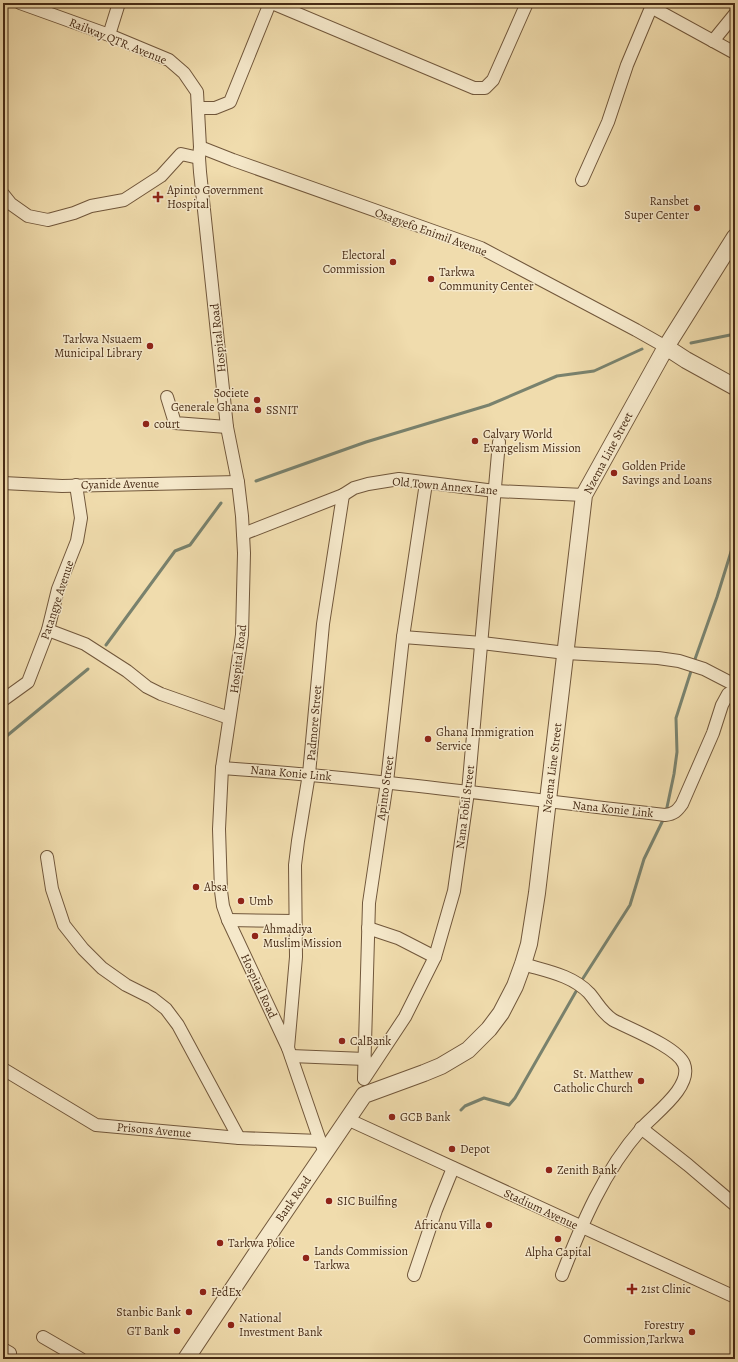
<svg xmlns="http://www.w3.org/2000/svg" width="738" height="1362" viewBox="0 0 738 1362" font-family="Alegreya,serif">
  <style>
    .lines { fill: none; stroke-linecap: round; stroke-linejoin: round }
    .stream { stroke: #79826e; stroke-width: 3 }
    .minor-casing { stroke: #71573b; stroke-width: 14 }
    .tertiary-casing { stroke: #71573b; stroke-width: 18 }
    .minor { stroke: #f5e8ca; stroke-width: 12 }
    .tertiary { stroke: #f5e8ca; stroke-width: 16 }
    .poi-dot { fill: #8f2418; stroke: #f5e8ca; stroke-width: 1.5 }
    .labels { text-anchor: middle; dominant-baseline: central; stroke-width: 3; stroke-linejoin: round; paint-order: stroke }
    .street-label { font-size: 12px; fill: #472b15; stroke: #f5e8ca }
    .poi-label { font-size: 12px; fill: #472b15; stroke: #f5e8ca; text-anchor: start }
  </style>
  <rect width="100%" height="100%" fill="#f0dcad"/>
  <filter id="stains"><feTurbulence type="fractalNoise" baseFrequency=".005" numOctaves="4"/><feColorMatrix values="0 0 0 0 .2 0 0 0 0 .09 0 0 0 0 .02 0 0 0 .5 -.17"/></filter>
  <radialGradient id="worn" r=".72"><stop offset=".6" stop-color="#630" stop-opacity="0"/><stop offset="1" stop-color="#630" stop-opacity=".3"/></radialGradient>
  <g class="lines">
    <g class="stream">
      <polyline points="691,343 735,334"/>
      <polyline points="256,481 366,442 489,405 557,376 594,371 642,349"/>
      <polyline points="106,645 175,551 190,545 221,503"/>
      <polyline points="694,662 717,597 735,539"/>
      <polyline points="3,739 88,669"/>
      <polyline points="666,812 674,774 677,752 676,718 692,668"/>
      <polyline points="580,983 630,905 644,859 664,818"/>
      <polyline points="461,1110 465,1106 484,1098 509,1105 515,1098 578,988"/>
    </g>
    <g class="minor-casing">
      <g id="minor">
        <polyline points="20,3 109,35 169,60 184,73 197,92 200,147 199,158 200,172 227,427 238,482 242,516 244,553 242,635 222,768 219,829 221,891 223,906 228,920 288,1048 320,1141 325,1152"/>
        <polyline points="272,3 474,88 485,88 493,80 527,3"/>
        <polyline points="651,7 735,53"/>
        <polyline points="109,35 119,3"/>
        <polyline points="713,41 735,14"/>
        <polyline points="198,108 215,108 230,102 270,3"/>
        <polyline points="200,147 233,160 481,248 636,330 666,347"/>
        <polyline points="582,180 608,122 627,65 653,3"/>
        <polyline points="3,194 11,204 28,216 48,220 74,213 91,206 124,200 161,176 181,154 199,158"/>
        <polyline points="167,397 175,423 227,427"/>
        <polyline points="3,483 62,486 238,482"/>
        <polyline points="243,534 343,495 354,488 368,484 399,479 495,491 584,495"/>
        <polyline points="48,630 85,644 127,671 147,687 161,694 229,718"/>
        <polyline points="403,637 482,643 566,653 658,658 679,661 704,669 735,685"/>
        <polyline points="3,700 28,682 48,630 58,589 77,541 81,518 76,485"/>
        <path d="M222,768C370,778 517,798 665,815C674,814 677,811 682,804L713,733L722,705L728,694L735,690"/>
        <polyline points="47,857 52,889 64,925 83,949 102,968 126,985 152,998 166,1009 178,1025 239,1138"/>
        <polyline points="228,920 295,921"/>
        <polyline points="368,928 398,938 435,957"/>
        <path d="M523,964C546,971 572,975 589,993C597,1002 602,1013 613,1020C630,1029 677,1047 684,1064C693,1087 654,1114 641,1129C604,1171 582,1223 562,1275"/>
        <polyline points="288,1048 296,957 295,865 298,841 309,774 323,624 343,495"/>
        <polyline points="291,1056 365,1059"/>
        <polyline points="3,1069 96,1125 239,1138 320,1141"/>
        <polyline points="364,1078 369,903 387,782 403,637 426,483"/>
        <polyline points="364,1079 405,1017 435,957 454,891 468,792 499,442"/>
        <polyline points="347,1119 735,1297"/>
        <polyline points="641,1128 688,1165 735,1205"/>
        <polyline points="414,1275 436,1210 453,1168"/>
        <polyline points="43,1337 81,1359"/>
        <polyline points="3,1349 10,1353"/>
      </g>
    </g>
    <g class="tertiary-casing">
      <g id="tertiary">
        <polyline points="666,347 686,360 735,387"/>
        <polyline points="186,1359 262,1245 364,1095 424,1073 441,1066 468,1050 489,1029 501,1013 515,986 523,964 529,944 537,893 584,495 666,347 735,237"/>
      </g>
    </g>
    <use href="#minor" class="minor"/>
    <use href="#tertiary" class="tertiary"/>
  </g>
  <g class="poi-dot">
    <path d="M156 191h4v4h4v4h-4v4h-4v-4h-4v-4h4z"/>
    <circle cx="697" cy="208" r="4"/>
    <circle cx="393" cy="262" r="4"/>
    <circle cx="431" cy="279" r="4"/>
    <circle cx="150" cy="346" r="4"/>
    <circle cx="257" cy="400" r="4"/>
    <circle cx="258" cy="410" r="4"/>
    <circle cx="146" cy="424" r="4"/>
    <circle cx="475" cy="441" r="4"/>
    <circle cx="614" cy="473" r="4"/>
    <circle cx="428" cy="739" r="4"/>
    <circle cx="196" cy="887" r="4"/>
    <circle cx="241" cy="901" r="4"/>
    <circle cx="255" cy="936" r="4"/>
    <circle cx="342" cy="1041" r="4"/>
    <circle cx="641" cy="1081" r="4"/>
    <circle cx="392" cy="1117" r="4"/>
    <circle cx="452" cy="1149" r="4"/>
    <circle cx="549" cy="1170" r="4"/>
    <circle cx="329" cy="1201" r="4"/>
    <circle cx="489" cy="1225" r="4"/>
    <circle cx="558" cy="1239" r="4"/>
    <circle cx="220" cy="1243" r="4"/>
    <circle cx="306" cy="1258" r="4"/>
    <path d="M630 1283h4v4h4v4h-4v4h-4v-4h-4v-4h4z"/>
    <circle cx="203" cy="1292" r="4"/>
    <circle cx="189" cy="1312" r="4"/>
    <circle cx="231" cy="1325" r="4"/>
    <circle cx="177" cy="1331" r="4"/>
    <circle cx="692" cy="1332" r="4"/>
  </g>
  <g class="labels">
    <g class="street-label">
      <text transform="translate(118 41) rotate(22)">Railway QTR. Avenue</text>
      <text transform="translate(431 232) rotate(20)">Osagyefo Enimil Avenue</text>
      <text transform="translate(218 338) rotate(-96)">Hospital Road</text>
      <text transform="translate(608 453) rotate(-62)">Nzema Line Street</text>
      <text transform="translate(120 484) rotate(-1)">Cyanide Avenue</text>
      <text transform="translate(445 486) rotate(5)">Old Town Annex Lane</text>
      <text transform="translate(57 600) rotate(-72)">Patangye Avenue</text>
      <text transform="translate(238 659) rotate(-83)">Hospital Road</text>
      <text transform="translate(314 723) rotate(-85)">Padmore Street</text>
      <text transform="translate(552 768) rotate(-83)">Nzema Line Street</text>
      <text transform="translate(291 773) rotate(5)">Nana Konie Link</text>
      <text transform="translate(385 788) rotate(-82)">Apinto Street</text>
      <text transform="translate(465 807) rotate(-83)">Nana Fobil Street</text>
      <text transform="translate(613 809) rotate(6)">Nana Konie Link</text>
      <text transform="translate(259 986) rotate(65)">Hospital Road</text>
      <text transform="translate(154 1130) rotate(5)">Prisons Avenue</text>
      <text transform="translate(293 1199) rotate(-55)">Bank Road</text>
      <text transform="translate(541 1209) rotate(25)">Stadium Avenue</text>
    </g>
    <g class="poi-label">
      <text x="167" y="190">Apinto Government<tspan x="167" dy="14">Hospital</tspan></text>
      <text x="689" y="201" text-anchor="end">Ransbet<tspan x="689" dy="14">Super Center</tspan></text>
      <text x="385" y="255" text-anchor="end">Electoral<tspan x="385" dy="14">Commission</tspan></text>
      <text x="439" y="272">Tarkwa<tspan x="439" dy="14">Community Center</tspan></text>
      <text x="142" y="339" text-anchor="end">Tarkwa Nsuaem<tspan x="142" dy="14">Municipal Library</tspan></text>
      <text x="249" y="393" text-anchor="end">Societe<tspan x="249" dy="14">Generale Ghana</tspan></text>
      <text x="266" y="410">SSNIT</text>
      <text x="154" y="424">court</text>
      <text x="483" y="434">Calvary World<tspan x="483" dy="14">Evangelism Mission</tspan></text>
      <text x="622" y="466">Golden Pride<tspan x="622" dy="14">Savings and Loans</tspan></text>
      <text x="436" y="732">Ghana Immigration<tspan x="436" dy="14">Service</tspan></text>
      <text x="204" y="887">Absa</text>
      <text x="249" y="901">Umb</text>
      <text x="263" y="929">Ahmadiya<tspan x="263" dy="14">Muslim Mission</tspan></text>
      <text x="350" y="1041">CalBank</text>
      <text x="633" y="1074" text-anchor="end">St. Matthew<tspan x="633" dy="14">Catholic Church</tspan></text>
      <text x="400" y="1117">GCB Bank</text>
      <text x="460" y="1149">Depot</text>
      <text x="557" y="1170">Zenith Bank</text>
      <text x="337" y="1201">SIC Builfing</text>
      <text x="481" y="1225" text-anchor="end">Africanu Villa</text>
      <text x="228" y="1243">Tarkwa Police</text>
      <text x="314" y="1251">Lands Commission<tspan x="314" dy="14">Tarkwa</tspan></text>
      <text x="558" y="1252" text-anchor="middle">Alpha Capital</text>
      <text x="641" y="1289">21st Clinic</text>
      <text x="211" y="1292">FedEx</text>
      <text x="181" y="1312" text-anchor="end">Stanbic Bank</text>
      <text x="239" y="1318">National<tspan x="239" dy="14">Investment Bank</tspan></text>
      <text x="684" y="1325" text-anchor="end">Forestry<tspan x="684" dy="14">Commission,Tarkwa</tspan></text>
      <text x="169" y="1331" text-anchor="end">GT Bank</text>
    </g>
  </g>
  <rect width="738" height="1362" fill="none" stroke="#f0dcad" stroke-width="16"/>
  <rect x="4" y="4" width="730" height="1354" fill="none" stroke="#472b15" stroke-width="2"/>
  <rect x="8" y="8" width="722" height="1346" fill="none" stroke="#472b15"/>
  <rect width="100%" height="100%" filter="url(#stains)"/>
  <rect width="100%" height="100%" fill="url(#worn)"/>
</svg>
